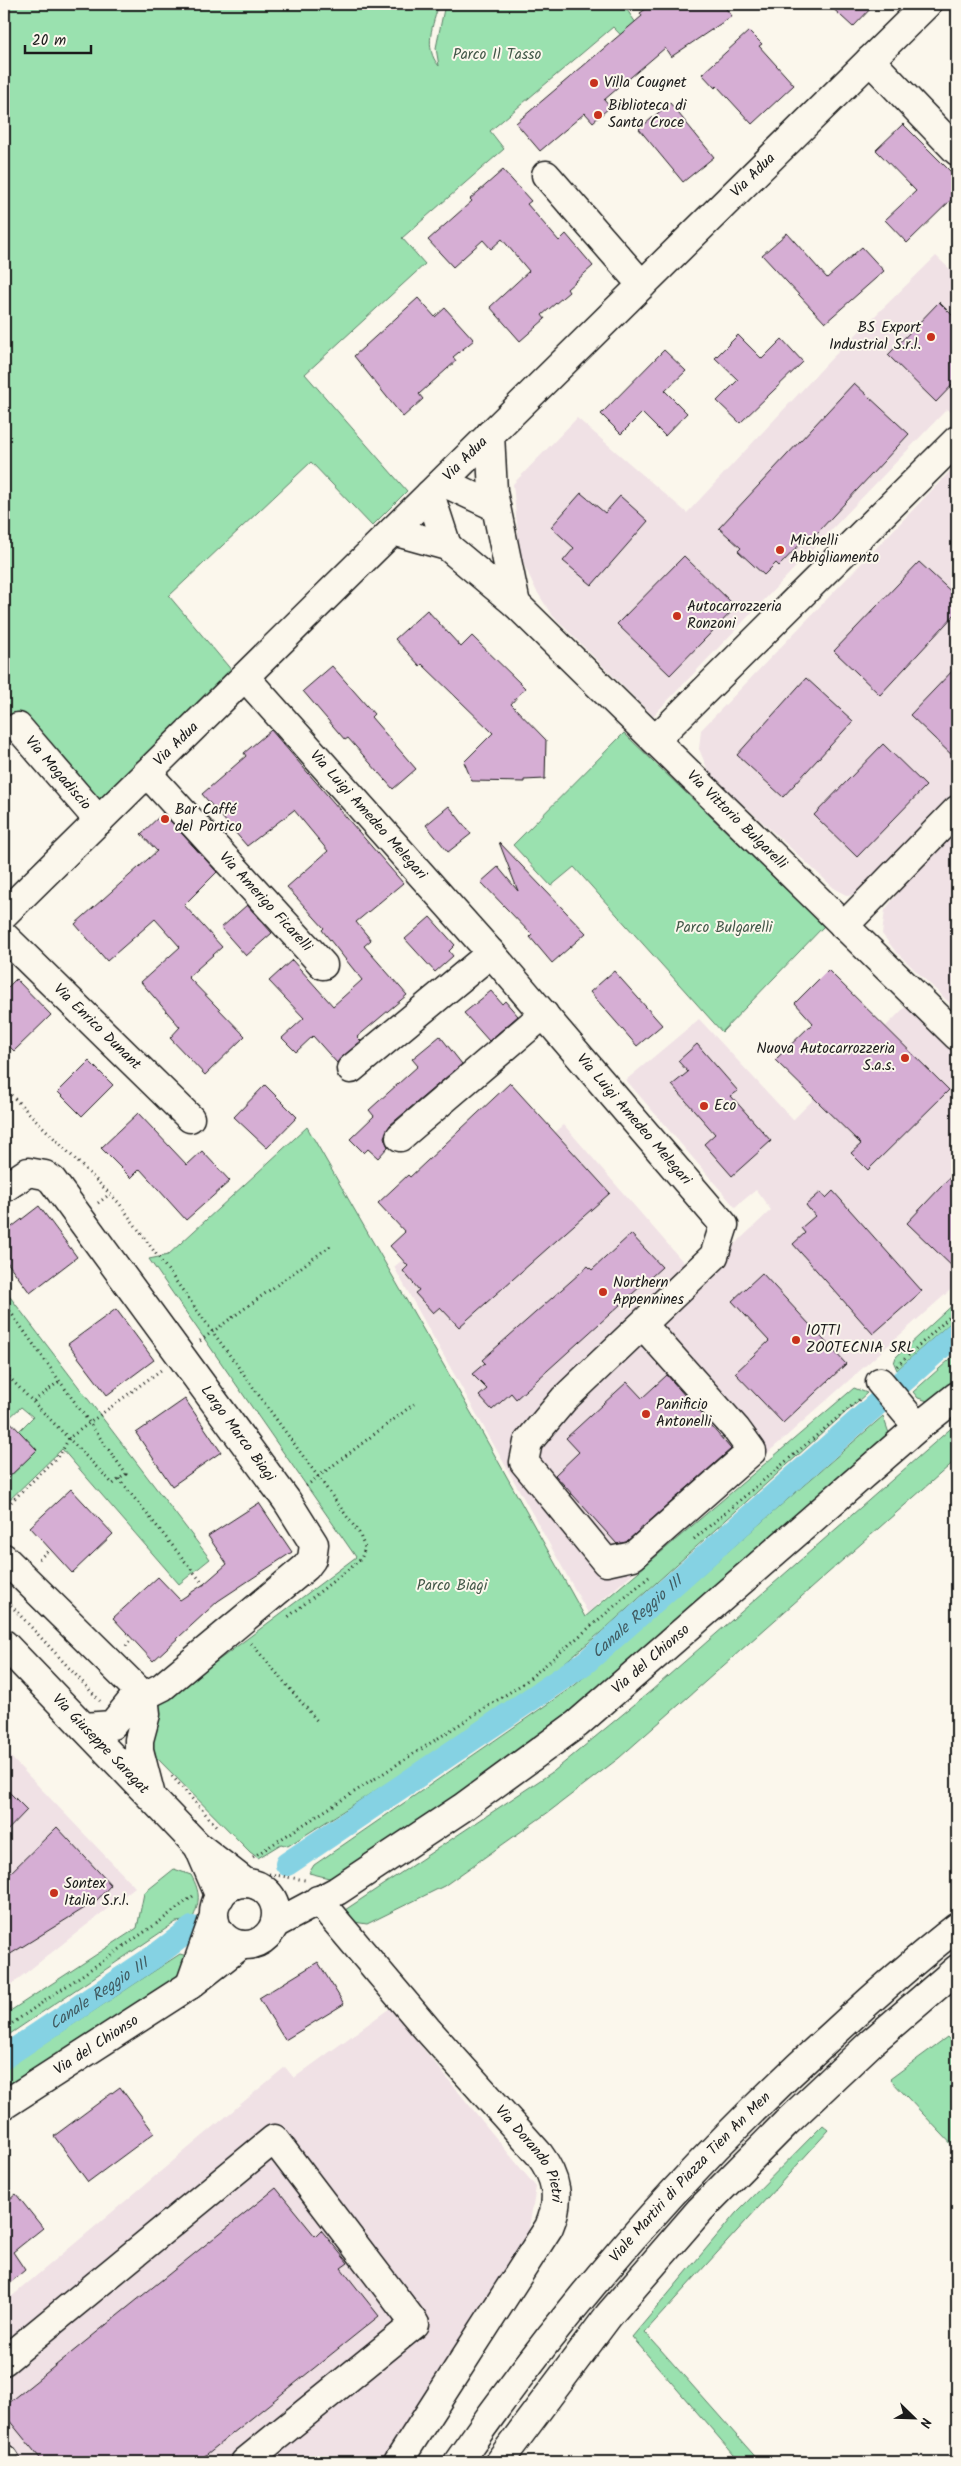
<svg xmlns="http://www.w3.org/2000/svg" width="961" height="2466" viewBox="0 0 961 2466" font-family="Kalam,sans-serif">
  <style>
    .built { fill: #f0e1e5 }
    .green { fill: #9ae1af; stroke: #5b7e66 }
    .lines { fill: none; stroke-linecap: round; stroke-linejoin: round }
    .canal { stroke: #85d2e3; stroke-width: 24 }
    .building { fill: #d6aed4; stroke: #1c1c1c }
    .minor-casing { stroke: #1c1c1c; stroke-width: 31 }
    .major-casing { stroke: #1c1c1c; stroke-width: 31 }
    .highway-casing { stroke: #1c1c1c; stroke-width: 31 }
    .path { stroke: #1c1c1c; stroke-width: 3; stroke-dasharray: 1 4; stroke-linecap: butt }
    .minor { stroke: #fbf7ec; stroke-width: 28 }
    .major { stroke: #fbf7ec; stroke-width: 28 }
    .highway { stroke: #fbf7ec; stroke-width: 28 }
    .poi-dot { fill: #c8321e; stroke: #fbf7ec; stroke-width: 2 }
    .labels { text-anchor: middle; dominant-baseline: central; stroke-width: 4; stroke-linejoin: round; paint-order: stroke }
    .park-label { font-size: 15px; fill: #425748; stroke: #fbf7ec }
    .poi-label { font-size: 15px; fill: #1c1c1c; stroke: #fbf7ec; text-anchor: start }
    .street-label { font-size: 15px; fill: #1c1c1c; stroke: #fbf7ec }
    .water-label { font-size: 16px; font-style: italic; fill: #415c62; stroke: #fbf7ec }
  </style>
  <rect width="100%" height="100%" fill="#fbf7ec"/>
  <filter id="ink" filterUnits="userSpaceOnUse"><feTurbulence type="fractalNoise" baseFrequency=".02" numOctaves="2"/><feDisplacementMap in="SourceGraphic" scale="10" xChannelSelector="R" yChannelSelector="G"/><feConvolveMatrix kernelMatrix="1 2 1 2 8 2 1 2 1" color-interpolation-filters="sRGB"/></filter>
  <g filter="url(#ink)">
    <g class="built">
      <polygon points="936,256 957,276 957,418 947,409 653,716 551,614 536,590 520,556 513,484 577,418 687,513 832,358"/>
      <polygon points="957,464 957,793 861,892 848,896 835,889 709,773 699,749 701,730"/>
      <polygon points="957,831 957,1010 896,952 882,934 885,910 900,890"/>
      <polygon points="907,1005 957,1054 957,1284 588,1613 394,1267 564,1125 698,1279 771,1210 756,1190 735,1207 626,1080 699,1019 793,1120"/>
      <polygon points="4,1750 135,1887 4,1990"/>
      <polygon points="390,2008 536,2187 528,2234 380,2462 4,2462 4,2303 285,2067 294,2078"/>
    </g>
    <g class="green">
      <path d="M4,4H439C433,24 423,48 439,66L436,48L445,4H623L657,54L647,62L613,27L490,131L504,149L402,238L425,264L305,374L407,491L372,526L311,462L169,596L233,672L98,807L4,712Z"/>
      <polygon points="624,733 824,926 722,1032 574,867 551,886 513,845"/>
      <polygon points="307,1127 474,1418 585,1617 854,1388 867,1393 606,1628 539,1684 466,1733 288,1846 281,1844 258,1858 250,1852 150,1751 156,1707 356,1557 149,1259 168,1255"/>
      <polygon points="4,1289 210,1559 179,1584 62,1449 4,1505 4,1482 37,1450 19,1431 33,1417 21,1407 8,1419 4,1415"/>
      <polygon points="957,1301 957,1317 897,1370 894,1363 896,1357"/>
      <polygon points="957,1353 957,1388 931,1402 918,1398 913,1392"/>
      <polygon points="883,1416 891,1439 534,1747 333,1879 309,1873 314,1865 575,1685"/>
      <polygon points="957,1423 957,1459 619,1758 550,1811 444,1886 367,1924 354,1922 342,1912 554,1771 652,1690"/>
      <path d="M174,1869L191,1875C201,1893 200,1902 192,1920L176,1922L4,2038V2015L137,1928L144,1893Z"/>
      <polygon points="180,1954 187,1956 182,1979 4,2097 4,2070"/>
      <polygon points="947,2037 957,2048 957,2150 890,2079"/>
      <polygon points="823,2125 829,2130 645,2332 760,2462 740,2462 632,2337 736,2213"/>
    </g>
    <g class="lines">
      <g class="canal">
        <path id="s1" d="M287,1864L586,1662L957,1333"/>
        <path id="s2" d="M4,2057L155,1956L192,1928"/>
      </g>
    </g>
    <g class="building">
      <polygon points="653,4 722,4 732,16 671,57 665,48 604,100 610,107 593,122 585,113 540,151 516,123 642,16 640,13"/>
      <polygon points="828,4 875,4 853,27"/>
      <polygon points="749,31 762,44 759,46 794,85 752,124 717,86 715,88 702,74"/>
      <polygon points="670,103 714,157 683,182 639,129"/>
      <polygon points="903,124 957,178 957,194 907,243 885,220 916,191 876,150"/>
      <polygon points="503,170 531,201 527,204 559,241 566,234 593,266 567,289 569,292 542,315 545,319 520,341 490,307 529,271 502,239 491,249 483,240 453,267 428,240 472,201 470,199"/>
      <polygon points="787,233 827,278 862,247 884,271 825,323 762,255"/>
      <polygon points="418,298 435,317 445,308 474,340 453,357 456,361 419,394 423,399 403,417 354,356"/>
      <polygon points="939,302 957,320 957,380 936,402 888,355"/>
      <polygon points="738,335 762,359 782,339 803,362 740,423 717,401 738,380 715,358"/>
      <polygon points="664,350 686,371 665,391 687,413 665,436 642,413 621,434 601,414"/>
      <polygon points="854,383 909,434 807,544 804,540 779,566 776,563 764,575 738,551 741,548 719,528"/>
      <polygon points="581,493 605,513 620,496 648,521 592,585 563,561 574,548 551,527"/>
      <polygon points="684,556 736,607 670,675 617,624"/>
      <polygon points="919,562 957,597 957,612 880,695 834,651"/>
      <polygon points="427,610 461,647 472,636 525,688 511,704 546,740 545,779 524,780 524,782 472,781 464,762 493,733 422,664 420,666 395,639"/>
      <polygon points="332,666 374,714 371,717 416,769 393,789 348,738 345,740 303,691"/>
      <polygon points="957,666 957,760 910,715"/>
      <polygon points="806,678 853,721 783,797 737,755"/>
      <polygon points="271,730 403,883 356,922 371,940 364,946 407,995 357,1037 361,1041 337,1063 313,1036 296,1052 282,1038 304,1018 269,981 292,960 333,1006 362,980 322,930 324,928 287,887 328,851 294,810 247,846 202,794 246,756 244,753"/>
      <polygon points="883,744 926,786 857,857 814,815"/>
      <polygon points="449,806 471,834 448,852 426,825"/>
      <polygon points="163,813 217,872 184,905 222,947 188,977 245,1036 205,1075 170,1038 180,1027 141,982 180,947 155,919 107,961 75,924 157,851 141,834"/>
      <polygon points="499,842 586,933 552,963 530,937 532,935 481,882 498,867 518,891"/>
      <polygon points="247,905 272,933 246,956 221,928"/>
      <polygon points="430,917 455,945 449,951 453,956 435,972 405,939"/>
      <polygon points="828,970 949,1090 868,1170 851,1153 861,1144 775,1060 813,1023 795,1003"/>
      <polygon points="614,971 662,1025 637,1046 590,992"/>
      <polygon points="16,979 51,1015 14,1051 4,1041 4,991"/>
      <polygon points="491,991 502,1004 505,1001 518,1016 489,1041 464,1013"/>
      <polygon points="440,1036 462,1064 390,1125 384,1137 388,1147 378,1158 368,1149 364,1153 350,1139 374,1116 369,1110 418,1066 412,1059"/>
      <polygon points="697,1044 738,1091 731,1096 771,1141 732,1176 704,1144 715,1134 672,1085 688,1072 678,1061"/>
      <polygon points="89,1061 113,1085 82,1116 58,1092"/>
      <polygon points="510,1083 610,1193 459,1327 440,1307 433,1313 415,1293 419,1290 403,1271 408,1266 390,1246 405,1232 378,1203 408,1175 410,1177"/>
      <polygon points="265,1085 297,1117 267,1148 234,1117"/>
      <polygon points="138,1113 187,1165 202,1151 230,1181 186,1220 140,1169 131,1178 101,1148"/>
      <polygon points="957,1170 957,1271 907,1223"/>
      <polygon points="833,1191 922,1291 873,1334 793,1244 805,1233 801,1228 815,1216 806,1205 821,1192 826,1198"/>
      <polygon points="39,1206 77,1257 30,1293 4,1258 4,1233"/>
      <polygon points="631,1234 662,1267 516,1399 511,1393 492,1410 479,1396 487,1389 472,1374 485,1363 482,1360 588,1266 592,1270"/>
      <polygon points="762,1273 846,1364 783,1423 735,1373 769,1341 732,1301"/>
      <polygon points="116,1309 154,1360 107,1395 68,1344"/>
      <polygon points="667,1375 731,1449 626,1542 617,1544 555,1475 579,1452 566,1438 627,1382 642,1398"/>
      <polygon points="185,1399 221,1452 172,1486 136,1433"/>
      <polygon points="4,1415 37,1450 4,1482"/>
      <polygon points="71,1489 113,1534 72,1573 30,1527"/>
      <polygon points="259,1503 292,1552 218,1601 153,1661 113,1618 158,1577 180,1600 204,1584 227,1564 208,1536"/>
      <polygon points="4,1787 27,1810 4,1834"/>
      <polygon points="57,1827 111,1885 96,1901 4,1958 4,1879"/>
      <polygon points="318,1962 344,2004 285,2040 259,1998"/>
      <polygon points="120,2087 154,2133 88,2182 54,2136"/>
      <polygon points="276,2188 315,2236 321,2230 348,2263 341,2268 379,2316 197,2462 43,2462 4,2414 4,2407"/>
      <polygon points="16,2194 43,2228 13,2252 25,2270 4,2288 4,2204"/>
    </g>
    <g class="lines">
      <g class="minor-casing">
        <g id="minor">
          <polyline points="870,60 957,151"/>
          <polyline points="546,175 642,285"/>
          <polyline points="490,434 493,492 516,604"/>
          <polyline points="443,482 496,507"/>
          <polyline points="430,494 447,546"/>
          <path id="s3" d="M393,531L447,546L516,604L957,1036"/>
          <path id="s4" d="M245,677L491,953L724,1225L714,1256L564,1399L528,1442L524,1462L606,1562L633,1556L752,1451L736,1429L643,1325"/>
          <path id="s5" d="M18,727L99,821"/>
          <polyline points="655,740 957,440"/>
          <path id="s6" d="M147,773L323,965"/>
          <path id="s7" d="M4,914L927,4"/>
          <polyline points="844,926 957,810"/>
          <path id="s8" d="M4,936L190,1118"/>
          <polyline points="351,1069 491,953"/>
          <polyline points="400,1137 544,1014"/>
          <path id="s9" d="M4,1188L28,1172L45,1175L52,1180L287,1501L314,1544L312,1559L306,1567L162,1687L144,1696L4,1558"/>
          <polyline points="880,1382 918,1427"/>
          <path id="s10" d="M4,1644L197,1845L246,1883"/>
          <polyline points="84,1727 112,1725 134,1698 144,1696 146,1714 139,1740 139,1750 150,1792"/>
          <polyline points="199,1848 220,1897"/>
          <path id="s11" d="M318,1900L427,2029L539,2154C557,2178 561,2199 549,2227L398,2462"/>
          <polyline points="4,2361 274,2139 415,2324 245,2462"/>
          <polyline points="4,2459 6,2462"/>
        </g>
      </g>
      <g class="major-casing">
        <g id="major">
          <circle cx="245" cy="1914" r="31"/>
          <path id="s12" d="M275,1924L337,1891L462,1808L577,1724L918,1427L957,1396"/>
          <polyline points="190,1985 214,1917"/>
          <path id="s13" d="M4,2105L190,1985L241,1945"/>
        </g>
      </g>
      <g class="highway-casing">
        <g id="highway">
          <path id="s14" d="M458,2462C565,2306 691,2163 831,2036C872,1998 913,1961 957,1927"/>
          <polyline points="499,2462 609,2315 700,2210 786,2123 872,2042 957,1969"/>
        </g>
      </g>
      <g class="path">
        <polyline points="4,1088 119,1203 359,1533 365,1548 361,1559 288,1617"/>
        <polyline points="98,1203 110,1194"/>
        <polyline points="4,1303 126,1474 113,1484 4,1372"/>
        <polyline points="200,1341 333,1244"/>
        <polyline points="897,1366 957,1310"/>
        <polyline points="34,1401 61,1380"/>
        <polyline points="119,1479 204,1585"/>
        <polyline points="306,1486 414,1404"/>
        <polyline points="4,1509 61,1453 69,1438 161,1370"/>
        <polyline points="694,1539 861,1398"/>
        <polyline points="39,1559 50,1549"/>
        <polyline points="4,1598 100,1701"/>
        <polyline points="251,1643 319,1723"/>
        <polyline points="126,1646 132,1639"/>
        <polyline points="172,1776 218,1828"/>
        <polyline points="253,1857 524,1683 649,1577"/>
        <polyline points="269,1874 305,1880"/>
        <polyline points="4,2029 159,1922 193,1896"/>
      </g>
      <use href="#minor" class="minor"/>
      <use href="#major" class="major"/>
      <use href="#highway" class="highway"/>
    </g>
  </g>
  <g class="poi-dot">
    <circle cx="594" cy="83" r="5"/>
    <circle cx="598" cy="115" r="5"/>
    <circle cx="931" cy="337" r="5"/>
    <circle cx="780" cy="550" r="5"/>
    <circle cx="677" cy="616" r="5"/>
    <circle cx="165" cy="819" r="5"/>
    <circle cx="905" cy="1058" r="5"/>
    <circle cx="704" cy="1106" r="5"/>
    <circle cx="603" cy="1292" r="5"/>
    <circle cx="796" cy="1340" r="5"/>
    <circle cx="646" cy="1414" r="5"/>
    <circle cx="54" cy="1893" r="5"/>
  </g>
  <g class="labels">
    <g class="park-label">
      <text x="497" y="55">Parco Il Tasso</text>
      <text x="724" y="928">Parco Bulgarelli</text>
      <text x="452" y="1586">Parco Biagi</text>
    </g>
    <g class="poi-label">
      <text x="604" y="83">Villa Cougnet</text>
      <text x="608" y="106">Biblioteca di<tspan x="608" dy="17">Santa Croce</tspan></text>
      <text x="921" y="328" text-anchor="end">BS Export<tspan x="921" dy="17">Industrial S.r.l.</tspan></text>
      <text x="790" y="541">Michelli<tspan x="790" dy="17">Abbigliamento</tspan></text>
      <text x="687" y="607">Autocarrozzeria<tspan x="687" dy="17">Ronzoni</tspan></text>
      <text x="175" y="810">Bar Caffé<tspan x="175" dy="17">del Portico</tspan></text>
      <text x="895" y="1049" text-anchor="end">Nuova Autocarrozzeria<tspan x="895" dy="17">S.a.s.</tspan></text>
      <text x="714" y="1106">Eco</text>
      <text x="613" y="1283">Northern<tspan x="613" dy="17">Appennines</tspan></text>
      <text x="806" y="1331">IOTTI<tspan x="806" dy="17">ZOOTECNIA SRL</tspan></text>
      <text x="656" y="1405">Panificio<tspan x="656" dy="17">Antonelli</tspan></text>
      <text x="64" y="1884">Sontex<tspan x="64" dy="17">Italia S.r.l.</tspan></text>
    </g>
    <g class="street-label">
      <text stroke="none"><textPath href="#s7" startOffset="1052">Via Adua</textPath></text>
      <text stroke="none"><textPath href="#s7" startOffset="648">Via Adua</textPath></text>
      <text stroke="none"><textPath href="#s7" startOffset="242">Via Adua</textPath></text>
      <text stroke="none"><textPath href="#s5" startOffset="61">Via Mogadiscio</textPath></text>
      <text stroke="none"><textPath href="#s4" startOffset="185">Via Luigi Amedeo Melegari</textPath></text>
      <text stroke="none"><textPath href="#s3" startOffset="455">Via Vittorio Bulgarelli</textPath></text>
      <text stroke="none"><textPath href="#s6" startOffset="175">Via Amerigo Ficarelli</textPath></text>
      <text stroke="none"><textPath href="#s8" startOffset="130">Via Enrico Dunant</textPath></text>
      <text stroke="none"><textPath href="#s4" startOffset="589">Via Luigi Amedeo Melegari</textPath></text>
      <text stroke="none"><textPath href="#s9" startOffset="369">Largo Marco Biagi</textPath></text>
      <text stroke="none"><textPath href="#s12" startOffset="461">Via del Chionso</textPath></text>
      <text stroke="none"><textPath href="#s10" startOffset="139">Via Giuseppe Saragat</textPath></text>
      <text stroke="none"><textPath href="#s13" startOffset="110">Via del Chionso</textPath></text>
      <text stroke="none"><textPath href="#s11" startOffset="332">Via Dorando Pietri</textPath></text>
      <text stroke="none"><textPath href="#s14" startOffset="368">Viale Martiri di Piazza Tien An Men</textPath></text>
    </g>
    <g class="water-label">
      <text stroke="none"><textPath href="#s1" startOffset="429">Canale Reggio III</textPath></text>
      <text stroke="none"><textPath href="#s2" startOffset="114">Canale Reggio III</textPath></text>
    </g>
  </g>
  <rect width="961" height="2466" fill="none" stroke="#fbf7ec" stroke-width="20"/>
  <rect x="10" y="10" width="941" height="2446" fill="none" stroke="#1c1c1c" stroke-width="2" filter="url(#ink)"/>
  <g transform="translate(914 2418) rotate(113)" stroke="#fbf7ec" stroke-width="4" paint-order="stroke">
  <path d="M0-4L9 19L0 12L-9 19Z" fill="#1c1c1c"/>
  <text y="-8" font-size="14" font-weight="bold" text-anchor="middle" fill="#1c1c1c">N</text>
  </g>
  <path d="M25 45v8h66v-8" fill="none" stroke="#1c1c1c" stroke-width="2.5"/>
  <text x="32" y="45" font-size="15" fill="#1c1c1c" stroke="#fbf7ec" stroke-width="4" paint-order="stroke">20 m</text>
</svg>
